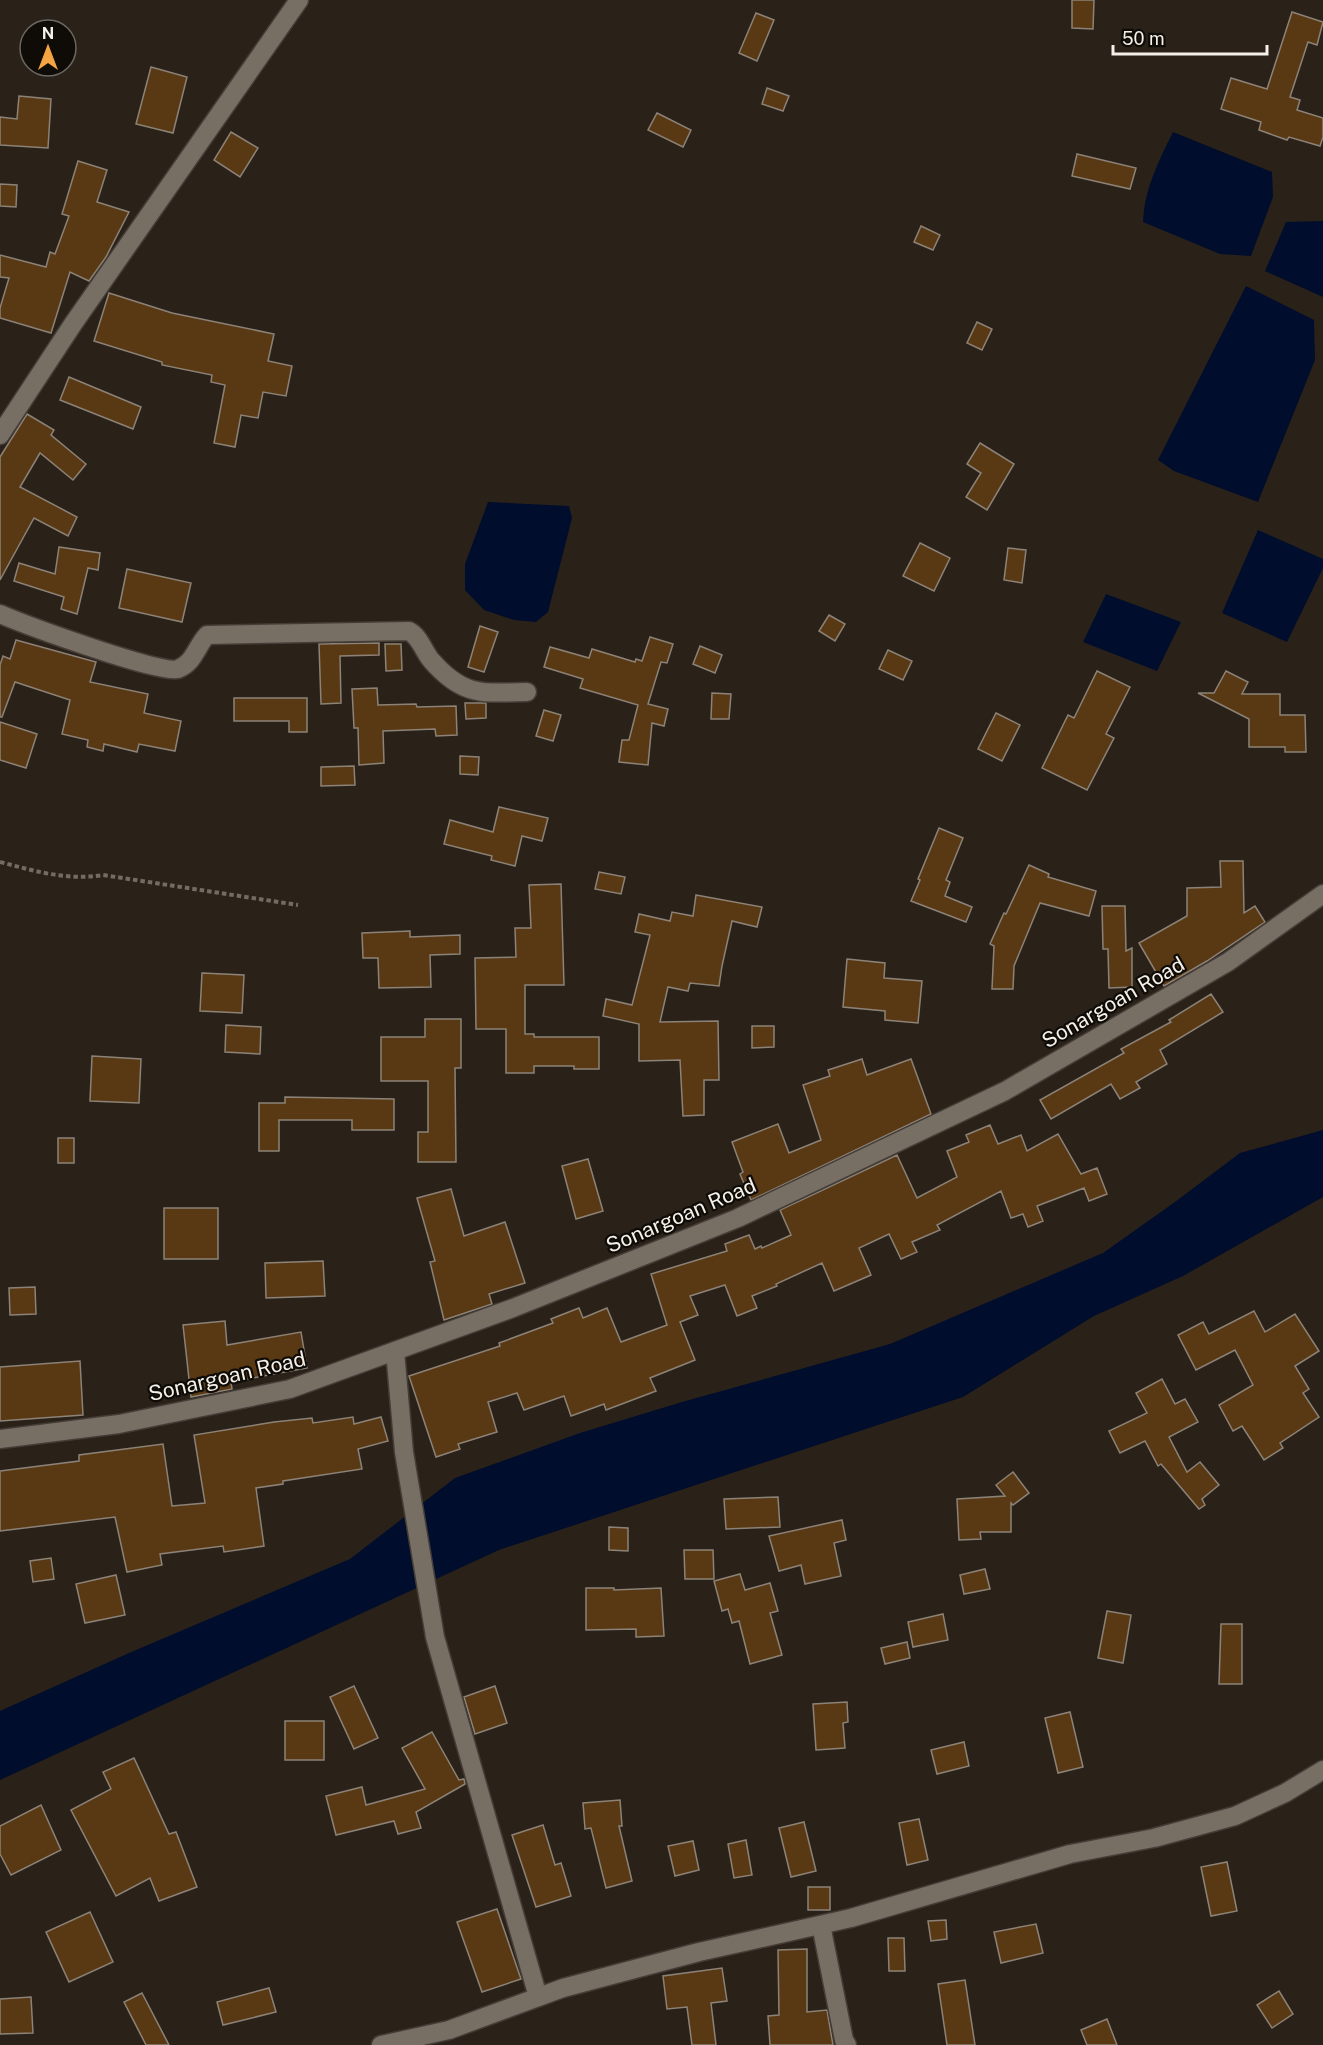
<svg xmlns="http://www.w3.org/2000/svg" width="1323" height="2045" viewBox="0 0 1323 2045" font-family="'Public Sans',sans-serif">
  <style>
    .water { fill: #000d2c }
    .building { fill: #593913; stroke: #8c8278; stroke-width: 1.5 }
    .lines { fill: none; stroke-linecap: round; stroke-linejoin: round }
    .minor-casing { stroke: #443d37; stroke-width: 21 }
    .secondary-casing { stroke: #443d37; stroke-width: 21 }
    .path { stroke: #746c64; stroke-width: 4; stroke-dasharray: 4.5 3; stroke-linecap: butt }
    .minor { stroke: #776e64; stroke-width: 18 }
    .secondary { stroke: #776e64; stroke-width: 18 }
    .labels { text-anchor: middle; dominant-baseline: central; stroke-width: 4.5; stroke-linejoin: round; paint-order: stroke }
    .street-label { font-size: 21px; fill: #f6f0ea; stroke: #0f0c08 }
  </style>
  <rect width="100%" height="100%" fill="#2a2219"/>
  <g class="water">
    <path d="M1173,132L1272,172L1273,197L1251,256L1220,254L1143,222C1144,190 1159,160 1173,132Z"/>
    <polygon points="1323,221 1323,297 1265,271 1286,222"/>
    <polygon points="1246,286 1314,320 1315,360 1258,502 1174,471 1158,460"/>
    <polygon points="488,502 569,506 572,518 548,612 536,622 514,620 484,610 465,590 465,564"/>
    <polygon points="1258,530 1323,559 1323,568 1287,642 1222,613"/>
    <polygon points="1106,594 1181,622 1157,671 1083,642"/>
    <polygon points="1323,1130 1323,1197 1183,1276 1094,1316 963,1397 499,1550 0,1780 0,1711 129,1653 350,1559 455,1478 580,1433 682,1402 890,1344 1103,1253 1175,1202 1240,1153"/>
  </g>
  <g class="building">
    <polygon points="1072,0 1094,0 1093,29 1072,28"/>
    <polygon points="1292,12 1323,22 1317,45 1308,42 1290,97 1300,100 1297,110 1323,118 1323,137 1320,146 1289,137 1287,140 1259,130 1261,122 1221,109 1231,78 1267,89"/>
    <polygon points="756,13 774,20 757,61 739,53"/>
    <polygon points="151,67 187,77 173,133 136,124"/>
    <polygon points="767,88 789,96 783,111 762,104"/>
    <polygon points="19,96 51,99 48,148 0,145 0,117 17,119"/>
    <polygon points="657,113 691,130 683,147 648,130"/>
    <polygon points="231,132 258,148 240,177 214,160"/>
    <polygon points="1077,154 1136,168 1130,189 1072,176"/>
    <polygon points="78,161 107,170 97,202 129,212 106,257 89,281 70,272 51,333 0,318 0,308 9,278 0,277 0,255 46,267 50,252 55,254 69,216 62,214"/>
    <polygon points="0,184 17,185 16,207 0,206"/>
    <polygon points="921,226 940,235 933,250 914,242"/>
    <polygon points="109,293 172,313 274,334 268,361 292,366 286,396 263,392 258,418 241,415 235,447 214,443 225,385 211,382 212,375 162,365 162,362 94,341"/>
    <polygon points="977,322 992,329 982,350 967,343"/>
    <polygon points="69,377 141,407 133,429 60,400"/>
    <polygon points="27,414 54,430 51,435 86,464 73,480 40,453 20,487 77,517 68,536 34,518 0,580 0,457"/>
    <polygon points="980,443 1014,464 987,510 966,497 981,473 967,464"/>
    <polygon points="920,543 950,558 934,591 903,576"/>
    <polygon points="59,547 100,553 98,570 88,568 77,614 61,609 64,597 14,581 19,563 55,574"/>
    <polygon points="1008,548 1026,550 1022,583 1004,580"/>
    <polygon points="127,569 191,583 182,622 119,608"/>
    <polygon points="829,615 845,624 835,641 819,631"/>
    <polygon points="480,626 498,632 484,672 468,667"/>
    <polygon points="650,637 673,644 667,663 661,662 648,704 668,709 664,726 652,723 648,765 619,762 622,740 629,740 638,705 580,688 583,679 544,667 550,647 589,658 592,649 635,662 636,659 642,661"/>
    <polygon points="16,640 96,662 90,682 148,694 144,713 181,721 175,751 139,744 137,752 104,744 103,751 87,747 88,740 62,734 70,700 15,682 2,717 0,717 0,665 3,656 10,659"/>
    <polygon points="379,643 379,655 340,656 341,703 321,704 319,644"/>
    <polygon points="385,644 401,644 402,670 386,671"/>
    <polygon points="700,646 722,655 715,673 693,664"/>
    <polygon points="888,650 912,661 903,680 879,669"/>
    <polygon points="1097,671 1130,687 1106,734 1114,738 1087,790 1042,768 1068,715 1074,718"/>
    <polygon points="1226,671 1248,682 1242,694 1280,694 1280,715 1305,715 1306,752 1285,752 1285,747 1249,747 1249,719 1198,693 1214,693"/>
    <polygon points="377,688 378,705 416,704 417,707 456,706 457,735 436,736 435,729 383,731 384,763 359,765 358,728 354,728 352,689"/>
    <polygon points="712,693 731,694 729,719 711,719"/>
    <polygon points="234,698 307,698 307,732 289,732 289,721 234,721"/>
    <polygon points="465,703 486,703 486,718 466,719"/>
    <polygon points="544,710 561,715 553,741 536,736"/>
    <polygon points="996,713 1020,725 1002,761 978,749"/>
    <polygon points="0,722 37,734 26,768 0,760"/>
    <polygon points="460,756 479,757 478,775 460,774"/>
    <polygon points="354,766 355,785 321,786 321,767"/>
    <polygon points="499,807 548,818 542,841 522,836 515,866 491,860 492,856 444,844 450,820 493,832"/>
    <polygon points="939,828 963,838 946,880 950,882 945,896 972,907 966,922 911,901 920,880 918,879"/>
    <polygon points="1220,861 1243,861 1244,913 1255,906 1265,922 1207,961 1164,986 1139,943 1187,916 1187,888 1221,887"/>
    <polygon points="1029,865 1049,874 1048,877 1096,891 1089,916 1040,903 1014,966 1013,989 992,989 994,946 990,944 1004,913 1006,914"/>
    <polygon points="599,872 625,877 621,894 595,889"/>
    <polygon points="561,884 564,985 525,985 525,1034 534,1034 534,1037 599,1037 599,1069 574,1069 574,1066 534,1066 534,1073 506,1073 506,1029 476,1029 475,958 516,957 515,928 531,928 529,885"/>
    <polygon points="696,895 762,907 757,927 732,921 722,966 719,986 690,983 688,991 668,987 660,1022 718,1021 719,1080 704,1080 704,1115 683,1116 680,1060 639,1061 639,1024 603,1016 606,999 632,1005 650,935 635,932 639,914 670,921 672,912 693,916"/>
    <polygon points="1102,906 1125,906 1126,951 1132,948 1132,987 1109,988 1108,949 1103,949"/>
    <polygon points="410,931 410,937 460,935 460,954 430,955 431,987 379,988 378,958 363,958 362,933"/>
    <polygon points="847,959 885,963 884,978 922,981 918,1023 885,1020 885,1011 843,1007"/>
    <polygon points="202,973 244,975 242,1013 200,1011"/>
    <polygon points="1211,994 1223,1012 1160,1050 1167,1064 1136,1082 1140,1088 1120,1099 1111,1084 1051,1119 1040,1100 1124,1053 1121,1049 1171,1022 1169,1020"/>
    <polygon points="425,1019 461,1019 461,1068 455,1068 456,1162 418,1162 418,1132 428,1132 428,1081 381,1081 381,1037 425,1037"/>
    <polygon points="226,1025 261,1027 260,1054 225,1052"/>
    <polygon points="752,1026 774,1026 774,1047 752,1048"/>
    <polygon points="92,1056 141,1059 139,1103 90,1101"/>
    <polygon points="862,1059 867,1075 911,1059 931,1114 751,1200 740,1174 743,1172 732,1142 778,1124 789,1153 821,1140 803,1085 830,1076 828,1070"/>
    <polygon points="285,1097 394,1099 394,1130 352,1130 352,1120 279,1120 279,1151 259,1151 259,1103 285,1103"/>
    <polygon points="990,1125 998,1144 1021,1135 1027,1151 1058,1134 1081,1174 1097,1168 1107,1194 1089,1201 1084,1188 1037,1206 1043,1221 1028,1227 1023,1214 1011,1218 1001,1191 937,1225 940,1230 912,1242 917,1252 901,1259 889,1234 859,1248 871,1275 834,1291 822,1263 776,1284 777,1286 752,1296 757,1308 737,1316 725,1285 690,1296 698,1315 680,1322 695,1360 650,1378 656,1391 606,1410 604,1404 571,1416 564,1396 524,1410 517,1393 488,1402 497,1432 458,1444 460,1449 436,1457 409,1376 500,1346 499,1343 553,1323 551,1319 579,1308 583,1318 607,1308 621,1342 667,1325 651,1274 727,1251 725,1244 749,1235 755,1249 761,1246 762,1248 791,1235 780,1210 897,1155 917,1198 957,1177 947,1151 969,1142 966,1135"/>
    <rect x="58" y="1138" width="16" height="25"/>
    <polygon points="588,1159 603,1211 576,1219 562,1166"/>
    <polygon points="451,1189 464,1236 505,1222 525,1283 489,1294 492,1304 444,1320 430,1262 435,1261 417,1198"/>
    <rect x="164" y="1208" width="54" height="51"/>
    <polygon points="323,1261 325,1296 266,1298 265,1263"/>
    <polygon points="35,1287 36,1314 10,1315 9,1288"/>
    <polygon points="1254,1311 1265,1332 1295,1314 1319,1351 1295,1366 1309,1389 1303,1393 1319,1417 1280,1443 1283,1448 1264,1460 1242,1426 1233,1431 1219,1405 1253,1385 1235,1350 1196,1370 1178,1335 1203,1322 1209,1334"/>
    <polygon points="225,1321 227,1345 301,1332 307,1368 231,1382 232,1389 191,1397 183,1325"/>
    <polygon points="80,1361 83,1415 0,1421 0,1367"/>
    <polygon points="1162,1379 1175,1404 1185,1399 1198,1422 1169,1437 1187,1472 1200,1462 1219,1485 1202,1499 1205,1505 1199,1509 1161,1464 1158,1466 1145,1441 1120,1453 1109,1431 1147,1413 1136,1393"/>
    <polygon points="353,1417 354,1424 381,1417 388,1441 358,1449 362,1469 283,1481 283,1484 256,1488 264,1546 224,1552 223,1546 160,1554 162,1565 127,1572 115,1517 0,1531 0,1471 79,1461 79,1455 163,1444 172,1506 205,1503 194,1435 274,1422 312,1418 313,1423"/>
    <polygon points="1013,1472 1029,1493 1013,1505 1011,1503 1011,1532 980,1532 981,1539 959,1540 957,1499 1005,1496 996,1485"/>
    <polygon points="778,1497 780,1527 726,1529 724,1499"/>
    <polygon points="842,1520 846,1540 834,1543 841,1576 805,1584 801,1565 779,1571 769,1536"/>
    <polygon points="609,1527 628,1528 628,1551 609,1550"/>
    <polygon points="684,1550 713,1550 714,1579 685,1579"/>
    <polygon points="51,1558 54,1579 33,1582 30,1561"/>
    <polygon points="985,1569 990,1589 964,1594 960,1575"/>
    <polygon points="740,1574 745,1590 770,1583 778,1611 770,1613 782,1655 750,1664 739,1621 732,1623 728,1609 722,1611 714,1581"/>
    <polygon points="116,1575 125,1615 85,1623 76,1584"/>
    <polygon points="586,1588 614,1588 614,1590 661,1588 664,1636 636,1637 636,1629 586,1630"/>
    <polygon points="1107,1611 1131,1615 1123,1663 1098,1658"/>
    <polygon points="943,1614 948,1640 913,1647 908,1622"/>
    <polygon points="1221,1624 1242,1624 1242,1684 1219,1684"/>
    <polygon points="907,1642 910,1658 885,1664 881,1648"/>
    <polygon points="354,1686 378,1738 354,1749 330,1697"/>
    <polygon points="495,1686 507,1723 475,1734 464,1697"/>
    <polygon points="847,1702 848,1722 843,1723 845,1748 816,1750 813,1704"/>
    <polygon points="1070,1712 1083,1767 1058,1773 1045,1718"/>
    <rect x="285" y="1721" width="39" height="39"/>
    <polygon points="432,1732 459,1780 464,1779 465,1784 416,1812 421,1828 398,1834 394,1821 336,1835 326,1796 362,1787 366,1805 425,1789 402,1748"/>
    <polygon points="964,1742 969,1766 937,1774 931,1750"/>
    <polygon points="134,1758 169,1834 176,1832 197,1887 159,1901 150,1878 116,1896 71,1810 111,1789 103,1772"/>
    <polygon points="620,1800 622,1826 619,1826 632,1881 606,1888 591,1828 585,1829 583,1803"/>
    <polygon points="41,1805 61,1850 11,1875 0,1854 0,1826"/>
    <polygon points="919,1819 928,1860 907,1865 899,1823"/>
    <polygon points="804,1822 816,1871 791,1877 779,1828"/>
    <polygon points="543,1825 555,1865 561,1863 571,1896 536,1907 512,1835"/>
    <polygon points="746,1840 752,1875 734,1878 728,1844"/>
    <polygon points="693,1841 699,1870 675,1876 668,1846"/>
    <polygon points="1227,1862 1237,1911 1211,1916 1201,1867"/>
    <rect x="808" y="1887" width="22" height="23"/>
    <polygon points="497,1909 521,1979 482,1992 457,1922"/>
    <polygon points="90,1912 113,1962 69,1982 46,1932"/>
    <polygon points="946,1920 947,1939 931,1941 928,1921"/>
    <polygon points="1036,1924 1043,1953 1001,1963 994,1932"/>
    <polygon points="888,1938 904,1938 905,1971 889,1971"/>
    <polygon points="807,1949 807,2012 827,2010 833,2045 770,2045 768,2016 779,2015 778,1950"/>
    <polygon points="722,1968 727,2001 711,2003 716,2045 692,2045 687,2007 667,2009 663,1976"/>
    <polygon points="965,1980 975,2045 947,2045 938,1984"/>
    <polygon points="269,1988 276,2012 223,2025 217,2002"/>
    <polygon points="1279,1991 1293,2014 1272,2028 1257,2005"/>
    <polygon points="142,1993 169,2045 146,2045 124,2002"/>
    <polygon points="31,1997 33,2033 0,2034 0,1999"/>
    <polygon points="1107,2019 1117,2045 1087,2045 1081,2030"/>
  </g>
  <g class="lines">
    <g class="minor-casing">
      <g id="minor">
        <path d="M0,614C23,624 161,675 178,669C194,663 196,647 207,635L409,631C420,637 423,650 431,660C463,697 482,693 527,692"/>
        <polyline points="395,1351 404,1452 435,1637 538,1997"/>
        <polyline points="0,1439 119,1424 290,1389 513,1308 738,1218 1005,1091 1228,962 1323,894"/>
        <polyline points="821,1925 844,2040 847,2045"/>
        <polyline points="381,2045 449,2030 563,1988 699,1952 851,1918 1070,1854 1154,1838 1235,1816 1285,1793 1323,1770"/>
      </g>
    </g>
    <g class="secondary-casing">
      <polyline id="secondary" points="0,435 73,324 299,0"/>
    </g>
    <path class="path" d="M0,862C35,871 67,881 103,875L298,905"/>
    <use href="#minor" class="minor"/>
    <use href="#secondary" class="secondary"/>
  </g>
  <g class="labels">
    <g class="street-label">
      <text transform="translate(1113 1002) rotate(-30)">Sonargoan Road</text>
      <text transform="translate(681 1215) rotate(-23)">Sonargoan Road</text>
      <text transform="translate(227 1376) rotate(-13)">Sonargoan Road</text>
    </g>
  </g>
  <g transform="translate(48 48)"><circle r="28" fill="#0f0c08" stroke="#6b6762" stroke-width="1.5"/>
  <path d="M0-4.5L10 22L0 15L-10 22Z" fill="#f4a443"/>
  <text y="-9" font-size="16" font-weight="bold" text-anchor="middle" fill="#f6f0ea">N</text>
  </g>
  <path d="M1113 45v9h154v-9" fill="none" stroke="#f6f0ea" stroke-width="3"/>
  <text x="1122" y="45" font-size="18" fill="#f6f0ea" stroke="#0f0c08" stroke-width="4.5" paint-order="stroke">50 m</text>
</svg>
